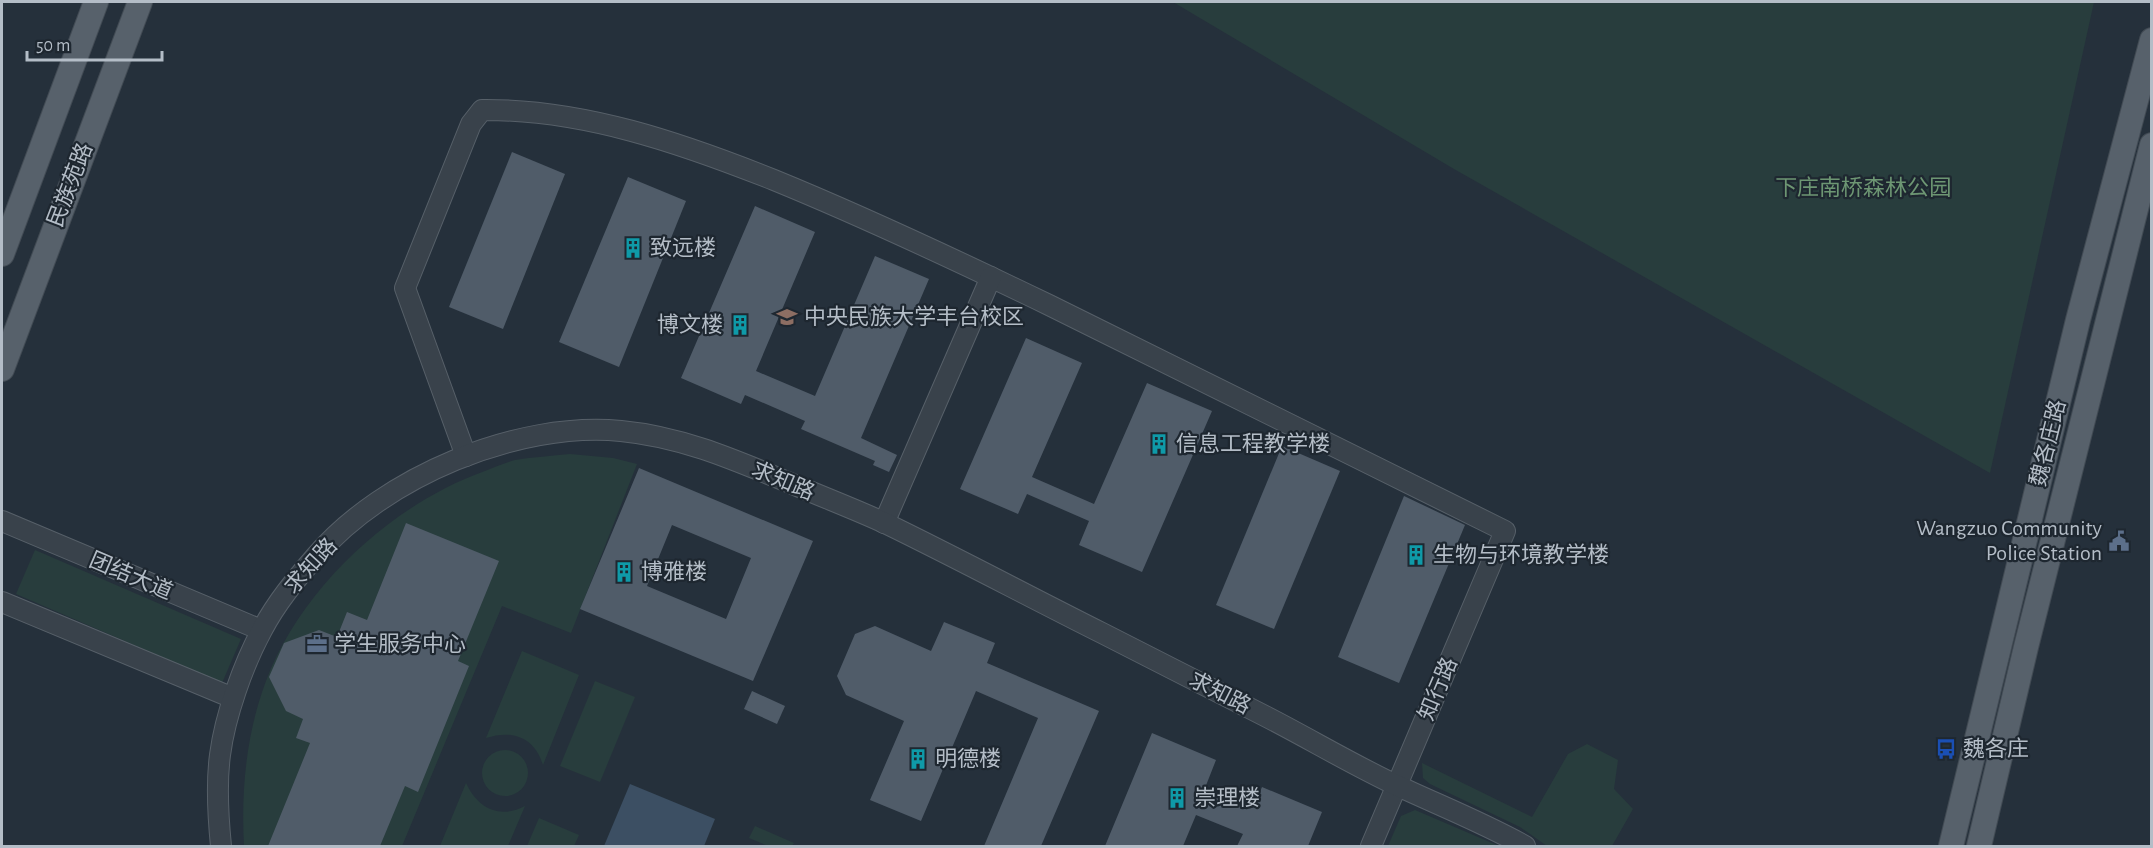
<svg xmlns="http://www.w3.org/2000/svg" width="2153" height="848" viewBox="0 0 2153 848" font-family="'Alegreya Sans','Noto Sans SC',sans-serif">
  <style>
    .green { fill: #283d3d }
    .water { fill: #3c4f63 }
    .building { fill: #505c69; fill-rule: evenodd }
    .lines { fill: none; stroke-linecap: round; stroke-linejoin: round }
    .minor-casing { stroke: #576069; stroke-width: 22 }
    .major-casing { stroke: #424b54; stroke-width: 26 }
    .minor { stroke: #39424b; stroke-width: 20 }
    .major { stroke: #57616b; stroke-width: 24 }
    .labels { text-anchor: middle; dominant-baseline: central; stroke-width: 4.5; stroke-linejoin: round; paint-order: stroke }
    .street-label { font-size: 22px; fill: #b4bdc7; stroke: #1e2730 }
    .park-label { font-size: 22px; fill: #6d9673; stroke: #1e2730 }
    .poi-label { font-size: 22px; fill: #b4bdc7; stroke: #1e2730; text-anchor: start }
  </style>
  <rect width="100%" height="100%" fill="#25303b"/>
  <g class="green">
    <polygon points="1173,2 2094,2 1990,473 1454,169"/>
    <path d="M570,454L613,458L637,464L571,633L502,606L402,846H244C241,791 246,734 266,681C301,588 392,504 485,471C495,467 505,463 515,460C533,457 552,456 570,454Z"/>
    <polygon points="35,550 241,639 222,683 16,594"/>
    <path d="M522,651L579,675L543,765C535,738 513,729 486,738Z"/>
    <polygon points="595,681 635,697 600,782 560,766"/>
    <polygon points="1587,744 1618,760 1614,789 1633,809 1612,846 1547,846 1520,827 1430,784 1423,778 1422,763 1532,817 1568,754"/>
    <circle cx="505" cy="773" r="23"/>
    <path d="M466,783C478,809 500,819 525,806L508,846H440Z"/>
    <polygon points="1415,810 1499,846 1388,846 1401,816"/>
    <polygon points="539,818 579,835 574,846 527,846"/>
    <polygon points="755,826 794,843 792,846 768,846 749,838"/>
  </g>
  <polygon class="water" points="630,784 715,819 704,846 604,846"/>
  <g class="building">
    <polygon points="512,152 565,174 503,329 449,307"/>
    <polygon points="628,177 686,201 619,367 559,342"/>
    <polygon points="755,206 815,232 756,371 815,396 875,256 929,279 861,438 897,455 889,472 873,465 875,461 801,429 805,421 745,395 741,404 681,378"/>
    <polygon points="1026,338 1082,363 1032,477 1094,504 1147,383 1212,411 1142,572 1079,545 1089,521 1027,494 1018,514 960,489"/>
    <polygon points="1282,446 1340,471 1274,629 1216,605"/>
    <path d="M639,468L813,541L753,681L580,609ZM672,525L751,558L726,619L647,586Z"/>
    <polygon points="1404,496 1465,525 1399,683 1338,657"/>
    <polygon points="406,523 499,561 458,661 469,666 418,792 405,786 380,846 268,846 310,743 296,738 303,719 286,711 269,677 284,643 319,630 337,637 347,612 367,620"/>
    <polygon points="944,622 995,643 987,663 1099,711 1041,846 984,846 1038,718 976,691 921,821 870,800 904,721 846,695 837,676 855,634 875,626 931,651"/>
    <polygon points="752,691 785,706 777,724 744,709"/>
    <polygon points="1152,733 1216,760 1205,788 1253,808 1262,787 1322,812 1308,846 1237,846 1243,834 1196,815 1183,846 1105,846"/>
  </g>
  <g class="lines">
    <g class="minor-casing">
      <g id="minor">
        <path d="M466,456L405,288L471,124L482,110C583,109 681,143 774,180C867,218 958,261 1049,305C1201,380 1353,455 1505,531L1371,846"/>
        <polyline points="2,521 261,630"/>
        <polyline points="884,523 991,277"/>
        <polyline points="2,602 233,698"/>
        <path d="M221,846C218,816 216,785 220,755C225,716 243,665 262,630C276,603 296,579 316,556C384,477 517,421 621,431C684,437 737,461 795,485C825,498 857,510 887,524C959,559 1030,597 1102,633C1156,661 1211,688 1265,716C1310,739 1353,765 1398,786C1441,806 1484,823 1525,846"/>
      </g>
    </g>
    <g class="major-casing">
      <g id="major">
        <polyline points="2,254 96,2"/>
        <polyline points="2,369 140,2"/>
        <polyline points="1951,846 2078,320 2152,40"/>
        <polyline points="1979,846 2026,647 2152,145"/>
      </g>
    </g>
    <use href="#minor" class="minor"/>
    <use href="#major" class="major"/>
  </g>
  <defs>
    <g id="building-bare" transform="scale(1.62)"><path d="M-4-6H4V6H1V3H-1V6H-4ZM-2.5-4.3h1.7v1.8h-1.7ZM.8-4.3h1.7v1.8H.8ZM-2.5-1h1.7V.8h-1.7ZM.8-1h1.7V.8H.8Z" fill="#0f9aa8" stroke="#1e2730" stroke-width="2.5" paint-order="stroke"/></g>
    <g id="university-bare" transform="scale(1.62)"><path d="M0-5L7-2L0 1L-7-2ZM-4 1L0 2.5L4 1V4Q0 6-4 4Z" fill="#8d6e63" stroke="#1e2730" stroke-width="2.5" paint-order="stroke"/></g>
    <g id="civic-bare" transform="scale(1.62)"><path d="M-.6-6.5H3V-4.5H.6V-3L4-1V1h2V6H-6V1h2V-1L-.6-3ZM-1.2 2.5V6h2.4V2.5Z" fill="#5c6f8a" stroke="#1e2730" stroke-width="2.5" paint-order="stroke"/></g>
    <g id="office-bare" transform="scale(1.62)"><path d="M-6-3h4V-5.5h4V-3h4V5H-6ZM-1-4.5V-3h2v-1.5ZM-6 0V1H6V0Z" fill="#5c6f8a" stroke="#1e2730" stroke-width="2.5" paint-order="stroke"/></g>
    <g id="bus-bare" transform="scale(1.62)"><path d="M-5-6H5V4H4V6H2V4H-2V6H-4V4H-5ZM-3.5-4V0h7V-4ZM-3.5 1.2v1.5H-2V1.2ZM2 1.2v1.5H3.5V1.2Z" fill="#1a4fb4" stroke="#1e2730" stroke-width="2.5" paint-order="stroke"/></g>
  </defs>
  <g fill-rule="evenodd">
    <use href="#building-bare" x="633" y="248"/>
    <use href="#university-bare" x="787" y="317"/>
    <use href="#building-bare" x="740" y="325"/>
    <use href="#building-bare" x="1159" y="444"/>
    <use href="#civic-bare" x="2119" y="541"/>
    <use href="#building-bare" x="1416" y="555"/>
    <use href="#building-bare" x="624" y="572"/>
    <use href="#office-bare" x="317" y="644"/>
    <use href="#bus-bare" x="1946" y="749"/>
    <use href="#building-bare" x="918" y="759"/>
    <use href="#building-bare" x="1177" y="798"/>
  </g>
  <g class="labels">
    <g class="street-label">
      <text transform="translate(70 185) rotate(-69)">民族苑路</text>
      <text transform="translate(2048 443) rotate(-76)">魏各庄路</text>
      <text transform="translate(783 481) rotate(23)">求知路</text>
      <text transform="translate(311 566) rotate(-48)">求知路</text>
      <text transform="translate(131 576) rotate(23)">团结大道</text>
      <text transform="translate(1438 689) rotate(-67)">知行路</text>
      <text transform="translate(1220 693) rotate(27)">求知路</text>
    </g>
    <g class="park-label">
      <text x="1863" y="188">下庄南桥森林公园</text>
    </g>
    <g class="poi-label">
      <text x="650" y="248">致远楼</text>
      <text x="804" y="317">中央民族大学丰台校区</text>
      <text x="723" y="325" text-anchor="end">博文楼</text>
      <text x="1176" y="444">信息工程教学楼</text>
      <text x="2102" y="528" text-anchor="end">Wangzuo Community<tspan x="2102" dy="25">Police Station</tspan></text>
      <text x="1433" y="555">生物与环境教学楼</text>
      <text x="641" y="572">博雅楼</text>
      <text x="334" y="644">学生服务中心</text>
      <text x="1963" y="749">魏各庄</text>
      <text x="935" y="759">明德楼</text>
      <text x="1194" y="798">崇理楼</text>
    </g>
  </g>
  <rect width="2153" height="848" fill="none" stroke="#b4bdc7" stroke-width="6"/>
  <path d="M27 51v9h135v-9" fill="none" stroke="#b4bdc7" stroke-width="3"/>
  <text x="36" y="51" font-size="18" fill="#b4bdc7" stroke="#1e2730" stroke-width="4.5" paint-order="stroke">50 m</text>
</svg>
